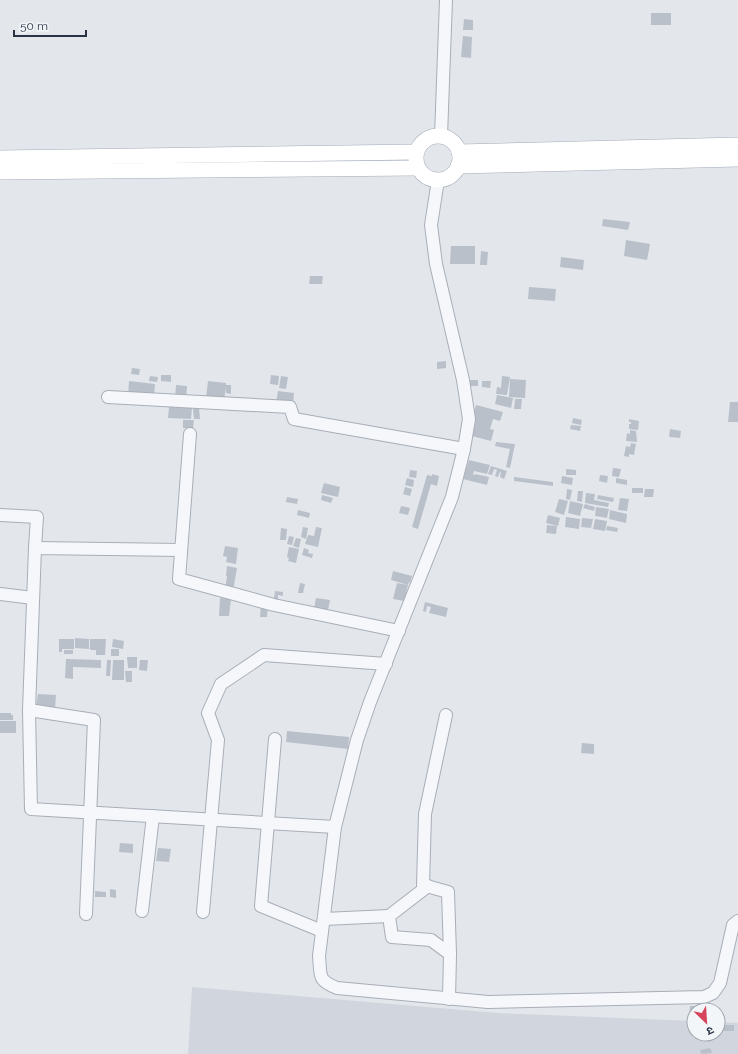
<svg xmlns="http://www.w3.org/2000/svg" width="738" height="1054" viewBox="0 0 738 1054" font-family="Raleway,'Noto Sans Devanagari',sans-serif">
  <style>
    .built { fill: #d1d6de }
    .building { fill: #bac0ca }
    .lines { fill: none; stroke-linecap: round; stroke-linejoin: round }
    .minor-casing { stroke: #a8aeb7; stroke-width: 14 }
    .major-casing { stroke: #a2abb8; stroke-width: 16 }
    .minor { stroke: #f6f7fa; stroke-width: 12 }
    .major { stroke: #fff; stroke-width: 15 }
  </style>
  <rect width="100%" height="100%" fill="#e3e7ec"/>
  <polygon class="built" points="192,987 498,1013 694,1021 694,1034 718,1034 718,1022 738,1023 738,1054 188,1054"/>
  <g class="building">
    <rect x="651" y="13" width="20" height="12"/>
    <polygon points="464,19 473,20 473,30 463,30"/>
    <polygon points="463,36 472,37 471,58 461,57"/>
    <polygon points="603,219 630,222 628,230 602,226"/>
    <polygon points="626,240 650,244 647,260 624,256"/>
    <polygon points="451,246 475,246 475,264 450,264"/>
    <polygon points="481,251 488,252 487,265 480,265"/>
    <polygon points="561,257 584,260 583,270 560,267"/>
    <polygon points="310,276 323,276 322,284 309,284"/>
    <polygon points="529,287 556,289 555,301 528,299"/>
    <polygon points="446,361 446,368 437,369 437,362"/>
    <polygon points="132,368 140,369 139,375 131,374"/>
    <polygon points="161,375 171,375 171,382 161,381"/>
    <polygon points="271,375 279,376 278,385 270,384"/>
    <polygon points="150,376 158,377 157,382 149,381"/>
    <polygon points="281,376 288,377 286,389 279,388"/>
    <polygon points="502,376 510,377 507,395 496,394 497,387 501,388"/>
    <polygon points="510,379 526,380 525,398 509,397"/>
    <rect x="469" y="380" width="9" height="6"/>
    <polygon points="129,381 155,384 154,398 128,395"/>
    <polygon points="208,381 226,383 226,385 231,385 231,394 226,393 226,387 224,400 206,398"/>
    <polygon points="482,381 491,381 490,388 482,387"/>
    <polygon points="176,385 187,386 186,399 175,399"/>
    <polygon points="278,391 294,393 293,405 276,403"/>
    <polygon points="497,395 513,398 511,408 495,404"/>
    <polygon points="515,399 522,399 521,409 514,409"/>
    <polygon points="730,402 738,402 738,422 728,422"/>
    <polygon points="476,405 503,412 500,421 493,419 490,429 494,430 491,441 468,435"/>
    <polygon points="169,407 192,408 191,419 168,418"/>
    <polygon points="199,408 200,419 194,419 193,409"/>
    <polygon points="573,418 582,420 581,425 572,423"/>
    <polygon points="629,419 639,421 638,430 629,429 629,424 631,424 631,422 629,422"/>
    <polygon points="183,420 194,420 193,429 183,428"/>
    <polygon points="571,425 581,426 580,431 570,429"/>
    <polygon points="670,429 681,431 680,438 669,437"/>
    <polygon points="630,430 636,431 637,442 626,441 627,433 630,434"/>
    <polygon points="496,442 515,444 510,468 506,467 510,449 495,446"/>
    <polygon points="631,443 636,444 634,455 629,454 629,457 624,456 626,446 630,447"/>
    <polygon points="469,460 490,465 487,474 474,471 473,475 474,475 475,474 489,477 487,485 463,479"/>
    <polygon points="491,466 507,471 504,479 500,477 501,472 500,472 498,477 495,476 497,470 494,469 492,475 488,474"/>
    <polygon points="613,468 621,469 619,477 612,476"/>
    <polygon points="566,469 576,470 576,475 566,475"/>
    <polygon points="410,470 417,471 416,478 409,477"/>
    <polygon points="432,474 439,476 437,486 431,484 418,529 412,527 427,475 432,476"/>
    <polygon points="600,475 608,476 607,483 599,481"/>
    <polygon points="562,476 573,478 572,485 561,483"/>
    <polygon points="514,477 553,482 553,486 514,481"/>
    <polygon points="407,478 414,480 413,487 405,485"/>
    <polygon points="616,478 627,480 627,485 616,483"/>
    <polygon points="324,483 340,487 338,497 321,493"/>
    <polygon points="405,487 412,489 410,496 403,494"/>
    <rect x="632" y="488" width="11" height="5"/>
    <polygon points="567,489 572,490 570,500 566,499"/>
    <polygon points="645,489 654,489 653,497 644,497"/>
    <polygon points="578,491 583,491 582,502 577,501"/>
    <polygon points="586,493 595,494 594,500 609,503 608,507 585,503"/>
    <polygon points="322,495 333,498 331,503 321,500"/>
    <polygon points="598,495 614,498 613,502 597,499"/>
    <polygon points="287,497 298,499 297,504 286,502"/>
    <polygon points="620,498 629,499 627,511 618,510"/>
    <polygon points="559,499 568,501 564,515 555,512"/>
    <polygon points="570,501 583,504 580,516 568,513"/>
    <polygon points="585,504 595,507 594,511 583,508"/>
    <polygon points="401,506 410,508 408,515 399,513"/>
    <polygon points="596,507 609,509 607,518 595,516"/>
    <polygon points="298,510 310,513 309,518 297,515"/>
    <polygon points="610,510 627,514 626,523 609,519"/>
    <polygon points="548,515 560,518 558,526 546,523"/>
    <polygon points="566,517 580,519 579,529 565,527"/>
    <polygon points="582,518 593,519 591,528 581,527"/>
    <polygon points="595,519 607,521 605,531 593,529"/>
    <polygon points="547,525 557,526 556,534 546,533"/>
    <polygon points="607,526 618,528 617,532 606,530"/>
    <polygon points="303,527 308,528 306,539 301,537"/>
    <polygon points="316,527 322,528 318,547 305,544 308,535 314,536"/>
    <polygon points="281,528 287,529 286,540 280,540"/>
    <polygon points="289,536 294,537 292,545 287,544"/>
    <polygon points="296,538 301,539 299,548 293,546"/>
    <polygon points="225,546 238,548 236,564 226,562 227,557 223,556"/>
    <polygon points="289,547 299,549 296,563 288,561 289,558 287,557"/>
    <polygon points="304,548 309,550 308,553 313,554 312,558 302,555"/>
    <polygon points="227,566 237,568 233,591 225,590 227,576 226,576"/>
    <polygon points="393,571 412,576 410,583 409,582 408,585 391,580"/>
    <polygon points="300,583 305,584 303,593 298,593"/>
    <polygon points="397,583 408,585 404,601 393,599"/>
    <polygon points="275,591 283,592 283,596 278,595 278,600 274,599"/>
    <polygon points="220,598 231,599 229,616 219,616"/>
    <polygon points="316,598 330,600 328,610 314,608"/>
    <polygon points="425,602 448,608 446,617 429,613 431,607 427,606 426,612 423,611"/>
    <polygon points="261,605 268,606 267,617 260,617"/>
    <polygon points="75,638 89,639 89,649 75,648"/>
    <polygon points="59,639 74,639 74,649 62,649 62,652 59,652"/>
    <polygon points="90,639 106,639 105,655 96,655 96,650 90,650"/>
    <polygon points="113,639 124,641 123,649 112,647"/>
    <rect x="111" y="649" width="8" height="7"/>
    <rect x="64" y="650" width="9" height="4"/>
    <polygon points="127,657 137,657 137,668 128,668"/>
    <polygon points="66,659 101,660 101,668 73,667 73,679 65,678"/>
    <polygon points="107,660 111,660 110,676 106,676"/>
    <polygon points="113,660 124,660 124,680 112,680"/>
    <polygon points="140,660 148,660 147,671 139,670"/>
    <polygon points="125,671 132,671 132,682 126,682"/>
    <polygon points="38,694 56,695 55,709 36,707"/>
    <polygon points="0,713 11,713 11,715 13,715 13,720 0,720"/>
    <rect x="0" y="721" width="16" height="12"/>
    <polygon points="287,731 349,737 348,749 286,742"/>
    <polygon points="582,743 594,744 594,754 581,753"/>
    <polygon points="120,843 133,844 133,853 119,852"/>
    <polygon points="158,848 171,849 169,862 156,861"/>
    <polygon points="110,889 116,890 116,898 110,897"/>
    <polygon points="95,891 106,892 106,897 95,897"/>
    <polygon points="690,1006 696,1006 695,1010 694,1010 694,1021 689,1021"/>
    <rect x="722" y="1025" width="12" height="6"/>
    <polygon points="710,1048 712,1053 701,1054 700,1050"/>
  </g>
  <g class="lines">
    <g class="minor-casing">
      <g id="minor">
        <polyline points="441,136 446,0"/>
        <path d="M438,180L431,225L436,264L463,380L469,419L464,449L452,497L370,702L357,740L335,827L319,956C321,976 317,980 337,988L488,1002L704,997L713,993L720,983L733,925L738,921"/>
        <polyline points="108,397 290,407 294,419 464,449"/>
        <polyline points="190,434 179,579 274,605 399,631"/>
        <polyline points="0,515 37,517 35,548"/>
        <polyline points="0,594 33,598"/>
        <polyline points="29,710 35,548 181,550"/>
        <polyline points="446,715 425,814 423,885 448,892 450,954 449,999"/>
        <polyline points="275,739 261,906 322,931"/>
        <polyline points="428,886 389,916 392,937 431,940 450,954"/>
        <polyline points="142,911 153,816"/>
        <polyline points="203,912 218,740 208,713 221,684 264,655 386,664"/>
        <polyline points="86,914 94,720 29,710 31,809 335,827"/>
        <polyline points="324,919 389,916"/>
      </g>
    </g>
    <g class="major-casing">
      <g id="major">
        <circle cx="438" cy="158" r="22"/>
        <polyline points="459,152 738,145"/>
        <polyline points="0,158 416,152"/>
        <polyline points="458,166 738,159"/>
        <polyline points="0,172 417,168"/>
      </g>
    </g>
    <use href="#minor" class="minor"/>
    <use href="#major" class="major"/>
  </g>
  <g transform="translate(706 1022) rotate(155)"><circle r="19" fill="#f3f6f9" stroke="#a3a8b1"/>
  <path d="M0-3L7 15L0 10L-7 15Z" fill="#d6435a"/>
  <text y="-6" font-size="11" font-weight="bold" text-anchor="middle" fill="#2a3445">उ</text>
  </g>
  <path d="M14 30v6h72v-6" fill="none" stroke="#2a3445" stroke-width="2"/>
  <text x="20" y="30" font-size="12" fill="#2a3445" stroke="#f3f6f9" stroke-width="3" paint-order="stroke">50 m</text>
</svg>
